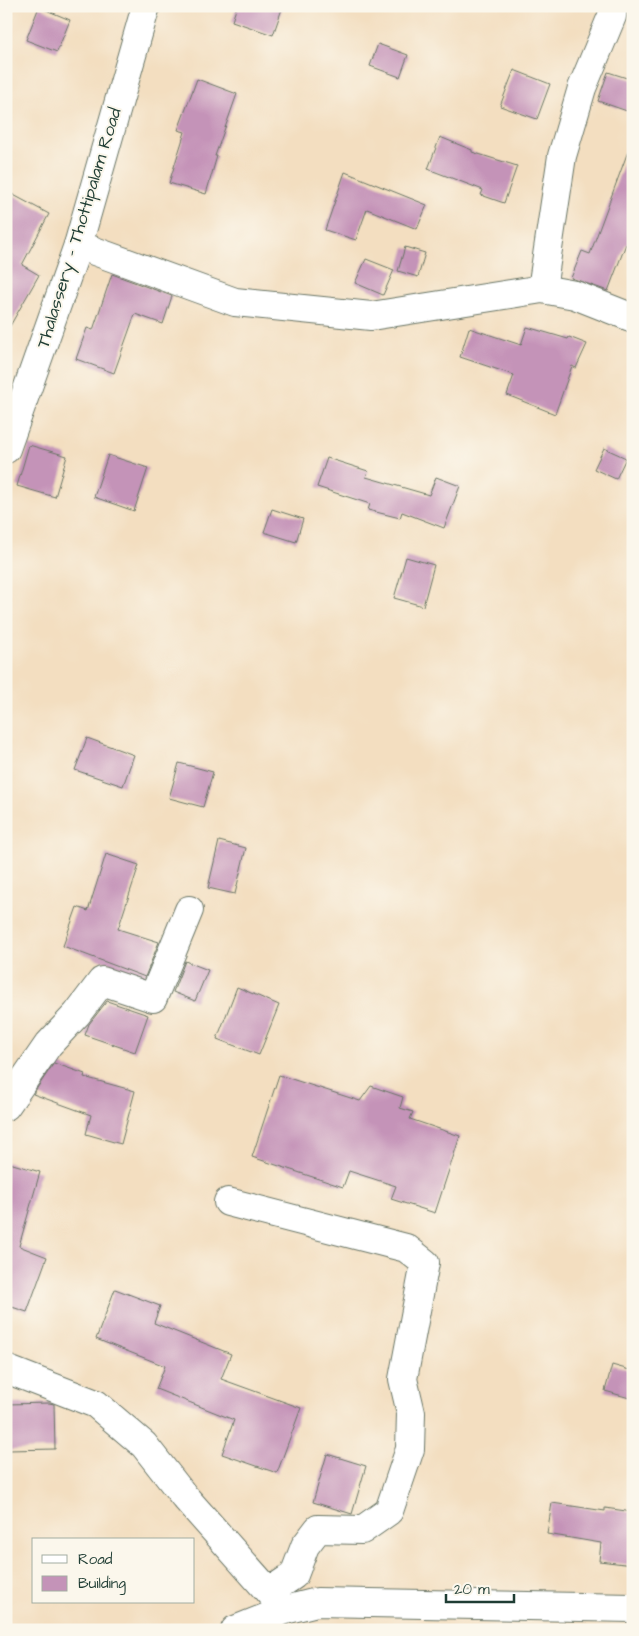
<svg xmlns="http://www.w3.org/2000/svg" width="639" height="1636" viewBox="0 0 639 1636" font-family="'Architects Daughter',sans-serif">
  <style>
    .building { fill: #c493b8 }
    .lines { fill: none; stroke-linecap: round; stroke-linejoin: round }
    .minor-casing { stroke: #697565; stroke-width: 30 }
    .major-casing { stroke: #697565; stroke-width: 30 }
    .minor { stroke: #fff; stroke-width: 28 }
    .major { stroke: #fff; stroke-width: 28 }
    .labels { text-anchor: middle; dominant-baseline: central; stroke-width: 4; stroke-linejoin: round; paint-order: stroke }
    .street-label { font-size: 18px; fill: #1f3d34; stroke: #fbf7ec }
  </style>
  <rect width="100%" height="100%" fill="#fbf7ec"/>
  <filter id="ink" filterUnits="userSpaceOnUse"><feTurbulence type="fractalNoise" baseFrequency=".02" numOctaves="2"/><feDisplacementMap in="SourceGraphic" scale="10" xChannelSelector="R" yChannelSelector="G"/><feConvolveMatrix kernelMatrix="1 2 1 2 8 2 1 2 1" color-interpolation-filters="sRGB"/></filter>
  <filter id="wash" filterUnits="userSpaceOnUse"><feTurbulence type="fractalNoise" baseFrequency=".0096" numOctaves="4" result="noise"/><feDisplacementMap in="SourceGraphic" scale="20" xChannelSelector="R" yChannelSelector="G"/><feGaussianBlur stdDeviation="1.12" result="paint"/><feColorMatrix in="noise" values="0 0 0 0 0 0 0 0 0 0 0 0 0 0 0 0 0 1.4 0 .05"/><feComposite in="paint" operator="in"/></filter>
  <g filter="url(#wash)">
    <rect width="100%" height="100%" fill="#f3dec0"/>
    <g id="blocks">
      <g class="building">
        <polygon points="237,6 283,6 273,35 232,21"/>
        <polygon points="39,7 70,20 57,52 26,40"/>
        <polygon points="378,44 408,55 400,77 370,66"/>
        <polygon points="514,70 550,84 537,119 500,106"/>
        <polygon points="608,72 633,80 633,92 627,111 598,101"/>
        <polygon points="197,79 237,94 215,156 217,156 206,194 169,183 185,132 178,130"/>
        <polygon points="440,137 472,150 472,152 517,166 504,203 481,195 483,190 428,169"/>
        <polygon points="630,146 633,146 633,247 626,244 608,291 571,278 582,251 590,254"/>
        <polygon points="345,172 427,205 417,229 367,209 356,240 325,230"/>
        <polygon points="6,191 49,214 22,265 39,275 6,333"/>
        <polygon points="405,247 425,253 418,277 398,271"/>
        <polygon points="366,259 394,270 383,295 355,283"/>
        <polygon points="112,274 172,296 163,324 135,314 114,373 76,359 87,328 93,330"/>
        <polygon points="527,327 568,339 569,337 587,344 576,368 572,366 555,414 507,395 514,375 460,357 469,328 521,345"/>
        <polygon points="29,445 67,456 55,497 17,486"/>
        <polygon points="604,448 626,458 616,479 594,469"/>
        <polygon points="108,455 148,468 134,511 94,497"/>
        <polygon points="327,458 368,471 366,477 429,495 436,477 460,486 444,528 402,512 400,518 368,510 370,504 317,487"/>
        <polygon points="272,509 303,519 296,542 264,532"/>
        <polygon points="406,557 434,565 423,606 394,598"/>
        <polygon points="87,738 134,755 123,786 75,770"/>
        <polygon points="179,763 213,772 203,807 169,798"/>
        <polygon points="219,841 246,848 235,894 208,888"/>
        <polygon points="106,854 139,865 118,929 159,942 145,977 63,946 77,907 88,911"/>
        <polygon points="185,961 208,970 195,1001 173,992"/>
        <polygon points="237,987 279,1005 259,1055 217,1039"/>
        <polygon points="107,1001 148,1015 135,1052 85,1035 89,1024"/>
        <polygon points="54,1063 85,1074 84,1077 135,1091 121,1144 86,1134 91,1115 33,1094"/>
        <polygon points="279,1075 360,1101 371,1086 403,1097 400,1108 413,1112 410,1119 460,1136 435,1213 391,1199 396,1186 349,1171 343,1187 252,1157"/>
        <polygon points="6,1162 40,1172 19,1246 47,1257 27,1312 6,1305"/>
        <polygon points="115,1289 160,1306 154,1323 231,1354 221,1379 301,1408 277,1473 222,1454 234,1420 156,1389 165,1366 96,1339"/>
        <polygon points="612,1365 633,1371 633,1399 605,1391"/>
        <polygon points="49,1403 54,1404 55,1449 9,1450 7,1404"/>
        <polygon points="327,1454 366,1466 352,1514 313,1502"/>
        <polygon points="552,1503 605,1511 605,1508 633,1512 633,1565 599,1561 601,1543 547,1534"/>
      </g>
    </g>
  </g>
  <g filter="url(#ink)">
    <use href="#blocks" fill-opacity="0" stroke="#697565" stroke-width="1"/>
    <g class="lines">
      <g class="minor-casing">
        <g id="minor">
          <polyline points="78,245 235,302 371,316 542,289 575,295 633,318"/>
          <polyline points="542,289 562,156 582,88 612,16 613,6"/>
          <polyline points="6,1106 48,1045 77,1014 102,981 153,998 189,910"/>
          <polyline points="228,1202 406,1248 425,1263 403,1379 411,1413 410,1449 389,1511 362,1530 318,1529 305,1546 294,1575 269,1592"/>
        </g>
      </g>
      <g class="major-casing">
        <g id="major">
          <polyline points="6,449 78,245 146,6"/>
          <polyline points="6,1369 96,1404 144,1445 184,1496 285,1610"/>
          <polyline points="235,1630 285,1610 317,1602 633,1608"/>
        </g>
      </g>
      <use href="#minor" class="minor"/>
      <use href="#major" class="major"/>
    </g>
  </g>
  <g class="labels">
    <g class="street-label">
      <text transform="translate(79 228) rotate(-73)">Thalassery - Thottipalam Road</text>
    </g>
  </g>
  <rect width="639" height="1636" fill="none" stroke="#fbf7ec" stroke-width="25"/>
  <rect x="32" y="1538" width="162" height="65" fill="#fbf7ec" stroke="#a3ada2"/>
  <rect x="42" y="1555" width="25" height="8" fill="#ffffff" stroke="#a3ada2"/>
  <text x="78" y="1564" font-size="15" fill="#1f3d34">Road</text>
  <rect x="42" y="1576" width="25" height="15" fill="#c493b8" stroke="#a3ada2"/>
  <text x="78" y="1588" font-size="15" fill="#1f3d34">Building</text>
  <path d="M446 1594v8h68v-8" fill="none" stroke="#1f3d34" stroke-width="2.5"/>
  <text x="454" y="1594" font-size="15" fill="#1f3d34" stroke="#fbf7ec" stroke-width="4" paint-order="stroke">20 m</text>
</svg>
